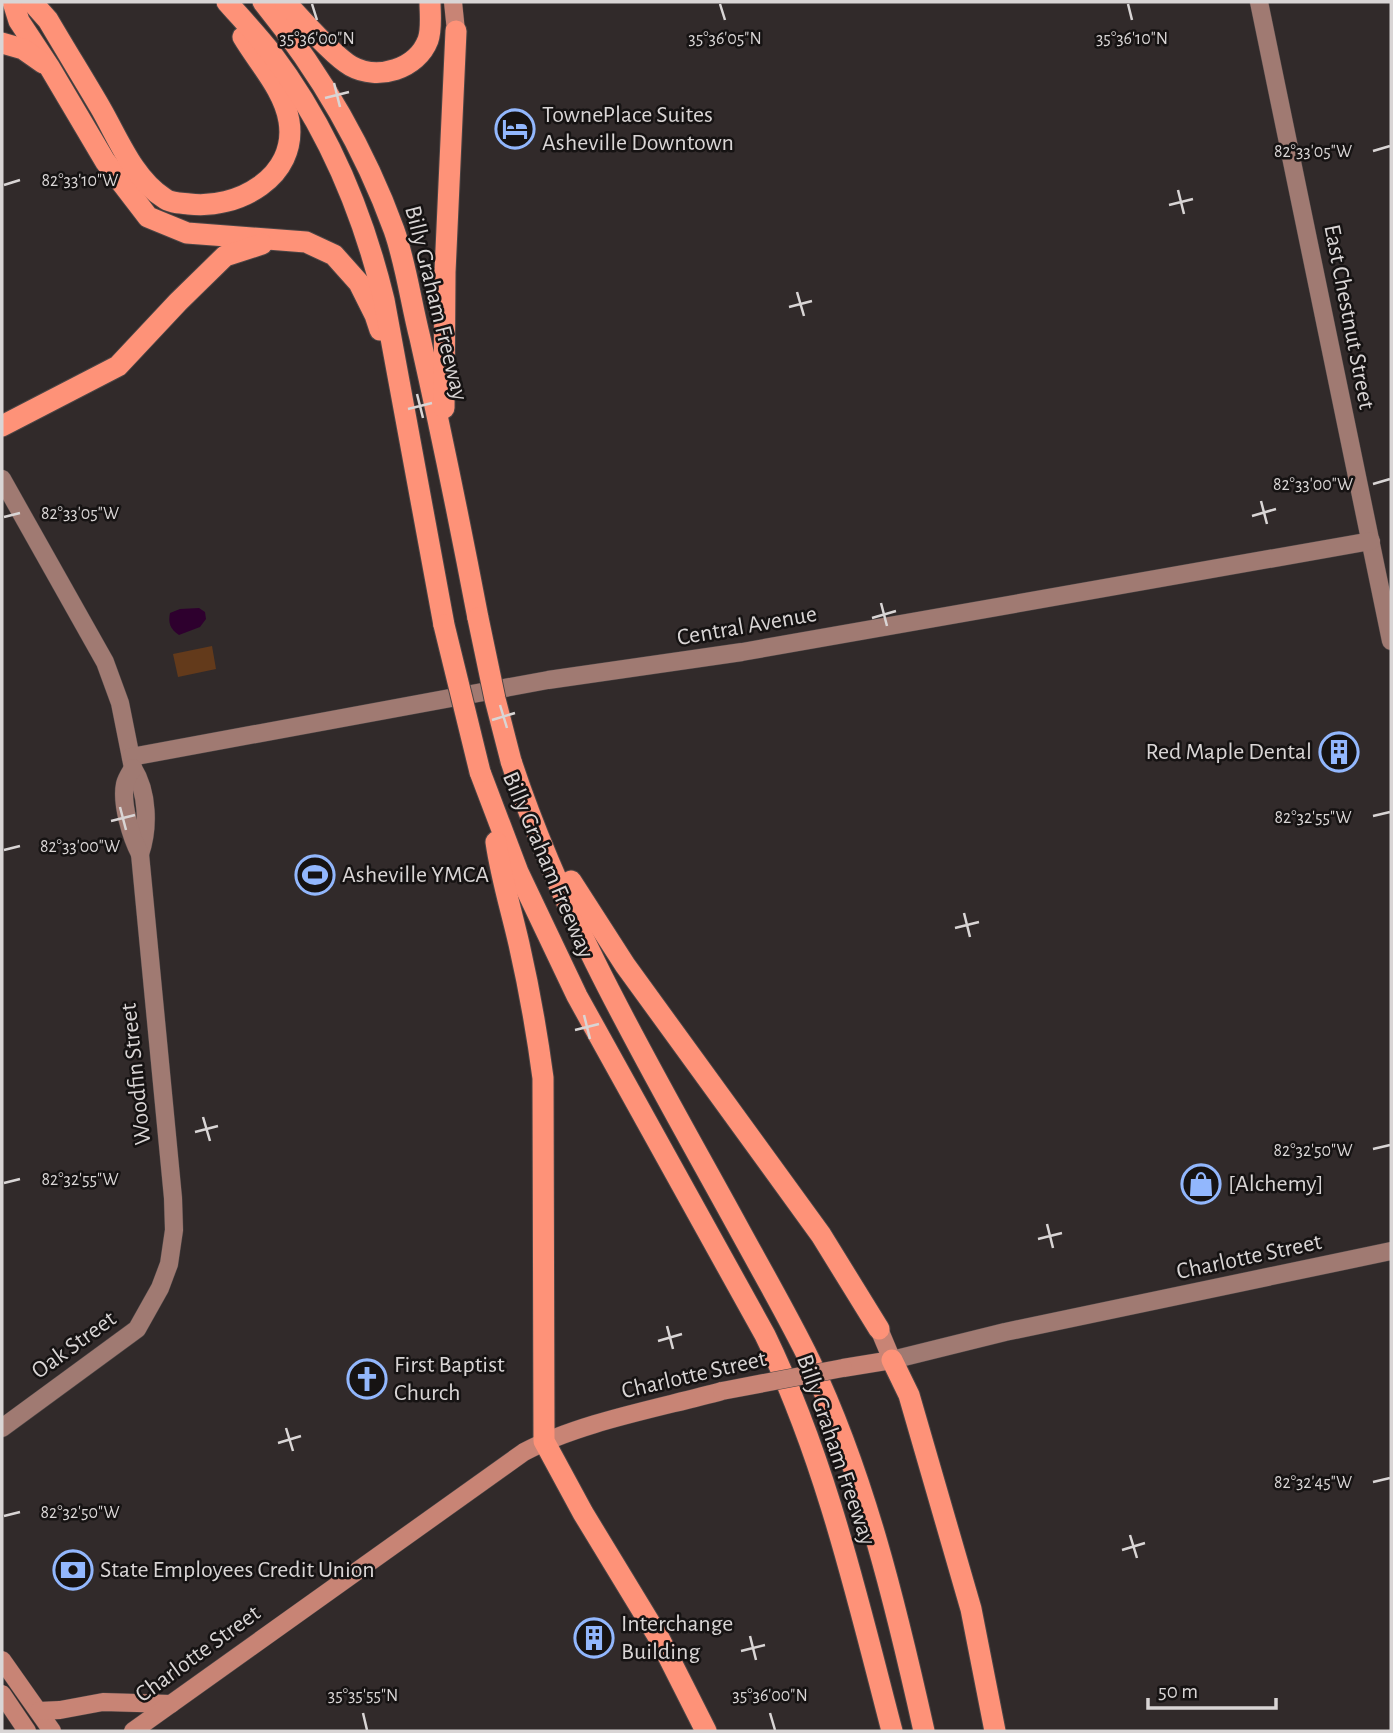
<svg xmlns="http://www.w3.org/2000/svg" width="1393" height="1733" viewBox="0 0 1393 1733" font-family="'Alegreya Sans',sans-serif">
  <style>
    .park { fill: #633a1b }
    .water { fill: #2e002e }
    .lines { fill: none; stroke-linecap: round; stroke-linejoin: round }
    .secondary-casing { stroke: #4b4545; stroke-width: 19 }
    .primary-casing { stroke: #4b4545; stroke-width: 19 }
    .highway-casing { stroke: #4b4545; stroke-width: 23 }
    .secondary { stroke: #a07a72; stroke-width: 18 }
    .primary { stroke: #c88475; stroke-width: 18 }
    .highway { stroke: #fe9278; stroke-width: 21 }
    .primary-bridge-casing { stroke: #4b4545; stroke-width: 19; stroke-linecap: butt }
    .highway-bridge-casing { stroke: #4b4545; stroke-width: 23; stroke-linecap: butt }
    .primary-bridge { stroke: #c88475; stroke-width: 18 }
    .highway-bridge { stroke: #fe9278; stroke-width: 21 }
    .ticks { fill: none; stroke: #d9d5d5; stroke-width: 2.5 }
    .labels { text-anchor: middle; dominant-baseline: central; stroke-width: 5; stroke-linejoin: round; paint-order: stroke }
    .poi-label { font-size: 24px; fill: #d9d5d5; stroke: #161313; text-anchor: start }
    .street-label { font-size: 24px; fill: #d9d5d5; stroke: #161313 }
    .ticks-label { font-size: 18px; text-anchor: middle; fill: #d9d5d5; stroke: #161313; stroke-width: 5; stroke-linejoin: round; paint-order: stroke }
  </style>
  <rect width="100%" height="100%" fill="#312a2a"/>
  <polygon class="park" points="212,646 216,669 178,677 173,654"/>
  <path class="water" d="M199,608L205,612L206,619L200,627L179,635C170,629 168,623 170,613L180,609Z"/>
  <g class="lines">
    <g class="secondary-casing">
      <g id="secondary">
        <polyline points="1259,2 1391,641"/>
        <path d="M2,479L105,662L120,703L133,768C148,792 149,828 140,854"/>
        <polyline points="131,757 548,680 742,652 1371,541"/>
        <polyline points="892,1360 1005,1332 1391,1251"/>
        <path d="M2,1428L137,1329L160,1288L169,1264L174,1230L173,1198L140,854C131,837 121,803 125,784C126,779 130,773 133,768"/>
      </g>
    </g>
    <g class="primary-casing">
      <g id="primary">
        <polyline points="453,2 456,31"/>
        <polyline points="843,1368 892,1360 879,1329"/>
        <polyline points="2,1660 52,1731"/>
        <polyline points="2,1694 27,1731"/>
        <polyline points="39,1711 60,1710 103,1702 171,1704"/>
        <path d="M133,1731L524,1452C580,1422 660,1408 722,1391"/>
      </g>
    </g>
    <g class="highway-casing">
      <g id="highway">
        <polyline points="13,2 19,21 50,68 105,161 148,217 187,233 306,242 334,255 359,283 375,315 380,330"/>
        <path d="M32,2L48,20C65,49 83,78 100,107C118,138 133,178 164,198C170,203 182,203 189,204C237,210 298,177 289,121C284,90 259,64 243,37"/>
        <path d="M227,2C242,19 258,36 272,54C327,127 363,213 384,300L444,625"/>
        <path d="M263,2C319,71 363,145 394,230C406,264 411,303 420,338C441,431 460,524 478,618"/>
        <path d="M285,2C301,18 332,55 351,66C378,81 417,69 428,40C432,29 430,13 430,2"/>
        <polyline points="2,43 23,49 43,63"/>
        <polyline points="444,408 445,272 456,31"/>
        <polyline points="2,426 118,366 178,302 225,256 262,244"/>
        <path d="M511,761C565,926 656,1077 739,1229C763,1273 788,1316 810,1361C865,1477 896,1606 924,1731"/>
        <path d="M480,772L518,872L577,996L765,1335C826,1461 857,1597 892,1731"/>
        <path d="M496,842C501,877 511,909 519,944C529,988 537,1033 543,1078L544,1441L583,1513L659,1638L706,1731"/>
        <polyline points="571,881 625,965 821,1235 879,1329"/>
        <polyline points="892,1360 909,1395 971,1609 995,1731"/>
      </g>
    </g>
    <use href="#secondary" class="secondary"/>
    <use href="#primary" class="primary"/>
    <use href="#highway" class="highway"/>
    <g class="primary-bridge-casing">
      <polyline id="primary-bridge" points="722,1391 843,1368"/>
    </g>
    <g class="highway-bridge-casing">
      <g id="highway-bridge">
        <polyline points="478,618 495,699 511,761"/>
        <polyline points="444,625 480,772"/>
      </g>
    </g>
    <use href="#primary-bridge" class="primary-bridge"/>
    <use href="#highway-bridge" class="highway-bridge"/>
  </g>
  <path class="ticks" d="M312,4L317,20M720,4L725,20M1128,4L1132,20M334,83L340,107M325,98L349,92M1373,151L1390,146M4,185L20,180M1178,190L1184,214M1169,205L1193,199M797,292L804,316M789,307L812,301M417,394L423,418M408,409L432,403M1373,484L1390,479M1261,501L1267,524M1252,516L1276,509M4,517L20,513M881,603L887,626M872,618L896,611M500,705L507,728M492,720L515,713M120,807L126,830M1373,816L1390,812M111,821L135,815M4,850L20,846M964,913L970,937M955,928L979,922M584,1015L590,1039M575,1030L599,1024M203,1117L210,1141M195,1132L218,1126M1373,1149L1390,1145M4,1183L20,1179M1047,1224L1053,1248M1038,1239L1062,1233M667,1326L673,1349M658,1341L682,1334M286,1428L293,1451M278,1443L301,1436M1373,1482L1390,1478M4,1516L20,1512M1130,1535L1137,1558M1122,1550L1145,1543M750,1636L756,1660M741,1651L765,1645M363,1713L367,1730M770,1713L775,1730"/>
  <defs>
    <g id="hotel-ring" transform="scale(2.0125)"><circle r="9.5" fill="#161313" stroke="#92b7fd" stroke-width="1.5"/><path d="M-6-4.5h1.5V1H6V5H4.5V3h-9V5H-6ZM-4 0a1.8 1.8 0 1 1 3.6 0ZM.5 0V-2.5h3Q6-2.5 6 0Z" fill="#92b7fd"/></g>
    <g id="building-ring" transform="scale(2.0125)"><circle r="9.5" fill="#161313" stroke="#92b7fd" stroke-width="1.5"/><path d="M-4-6H4V6H1V3H-1V6H-4ZM-2.5-4.3h1.7v1.8h-1.7ZM.8-4.3h1.7v1.8H.8ZM-2.5-1h1.7V.8h-1.7ZM.8-1h1.7V.8H.8Z" fill="#92b7fd"/></g>
    <g id="stadium-ring" transform="scale(2.0125)"><circle r="9.5" fill="#161313" stroke="#92b7fd" stroke-width="1.5"/><path d="M0-5a6.5 5 0 1 0 0 10a6.5 5 0 1 0 0-10ZM-3.5-1.8h7v3.6h-7Z" fill="#92b7fd"/></g>
    <g id="shop-ring" transform="scale(2.0125)"><circle r="9.5" fill="#161313" stroke="#92b7fd" stroke-width="1.5"/><path d="M-5-2.5h2.3a2.7 3.5 0 0 1 5.4 0H5L5.5 6h-11ZM-1.5-2.5h3a1.5 2.3 0 0 0-3 0Z" fill="#92b7fd"/></g>
    <g id="church-ring" transform="scale(2.0125)"><circle r="9.5" fill="#161313" stroke="#92b7fd" stroke-width="1.5"/><path d="M-1.2-6h2.4v3.5h3.3v2.4h-3.3V6h-2.4V-.1h-3.3v-2.4h3.3Z" fill="#92b7fd"/></g>
    <g id="bank-ring" transform="scale(2.0125)"><circle r="9.5" fill="#161313" stroke="#92b7fd" stroke-width="1.5"/><path d="M-6-4H6V4H-6ZM0-2.3a2.3 2.3 0 1 0 0 4.6a2.3 2.3 0 1 0 0-4.6Z" fill="#92b7fd"/></g>
  </defs>
  <g fill-rule="evenodd">
    <use href="#hotel-ring" x="515" y="129"/>
    <use href="#building-ring" x="1339" y="752"/>
    <use href="#stadium-ring" x="315" y="875"/>
    <use href="#shop-ring" x="1201" y="1184"/>
    <use href="#church-ring" x="367" y="1379"/>
    <use href="#bank-ring" x="73" y="1570"/>
    <use href="#building-ring" x="594" y="1638"/>
  </g>
  <g class="labels">
    <g class="poi-label">
      <text x="542" y="115">TownePlace Suites<tspan x="542" dy="28">Asheville Downtown</tspan></text>
      <text x="1312" y="752" text-anchor="end">Red Maple Dental</text>
      <text x="342" y="875">Asheville YMCA</text>
      <text x="1228" y="1184">[Alchemy]</text>
      <text x="394" y="1365">First Baptist<tspan x="394" dy="28">Church</tspan></text>
      <text x="100" y="1570">State Employees Credit Union</text>
      <text x="621" y="1624">Interchange<tspan x="621" dy="28">Building</tspan></text>
    </g>
    <g class="street-label">
      <text transform="translate(436 303) rotate(76)">Billy Graham Freeway</text>
      <text transform="translate(1349 317) rotate(79)">East Chestnut Street</text>
      <text transform="translate(747 626) rotate(-10)">Central Avenue</text>
      <text transform="translate(548 865) rotate(67)">Billy Graham Freeway</text>
      <text transform="translate(136 1074) rotate(-96)">Woodfin Street</text>
      <text transform="translate(1249 1257) rotate(-12)">Charlotte Street</text>
      <text transform="translate(74 1345) rotate(-36)">Oak Street</text>
      <text transform="translate(694 1375) rotate(-13)">Charlotte Street</text>
      <text transform="translate(836 1450) rotate(71)">Billy Graham Freeway</text>
      <text transform="translate(198 1654) rotate(-36)">Charlotte Street</text>
    </g>
  </g>
  <g class="ticks-label">
    <text x="317" y="44">35°36'00"N</text>
    <text x="725" y="44">35°36'05"N</text>
    <text x="1132" y="44">35°36'10"N</text>
    <text x="1313" y="157">82°33'05"W</text>
    <text x="80" y="186">82°33'10"W</text>
    <text x="1313" y="490">82°33'00"W</text>
    <text x="80" y="519">82°33'05"W</text>
    <text x="1313" y="823">82°32'55"W</text>
    <text x="80" y="852">82°33'00"W</text>
    <text x="1313" y="1156">82°32'50"W</text>
    <text x="80" y="1185">82°32'55"W</text>
    <text x="1313" y="1488">82°32'45"W</text>
    <text x="80" y="1518">82°32'50"W</text>
    <text x="363" y="1701">35°35'55"N</text>
    <text x="770" y="1701">35°36'00"N</text>
  </g>
  <rect width="1393" height="1733" fill="none" stroke="#d9d5d5" stroke-width="7"/>
  <path d="M1148 1698v10h128v-10" fill="none" stroke="#d9d5d5" stroke-width="3.5"/>
  <text x="1158" y="1698" font-size="21" fill="#d9d5d5" stroke="#161313" stroke-width="5" paint-order="stroke">50 m</text>
</svg>
